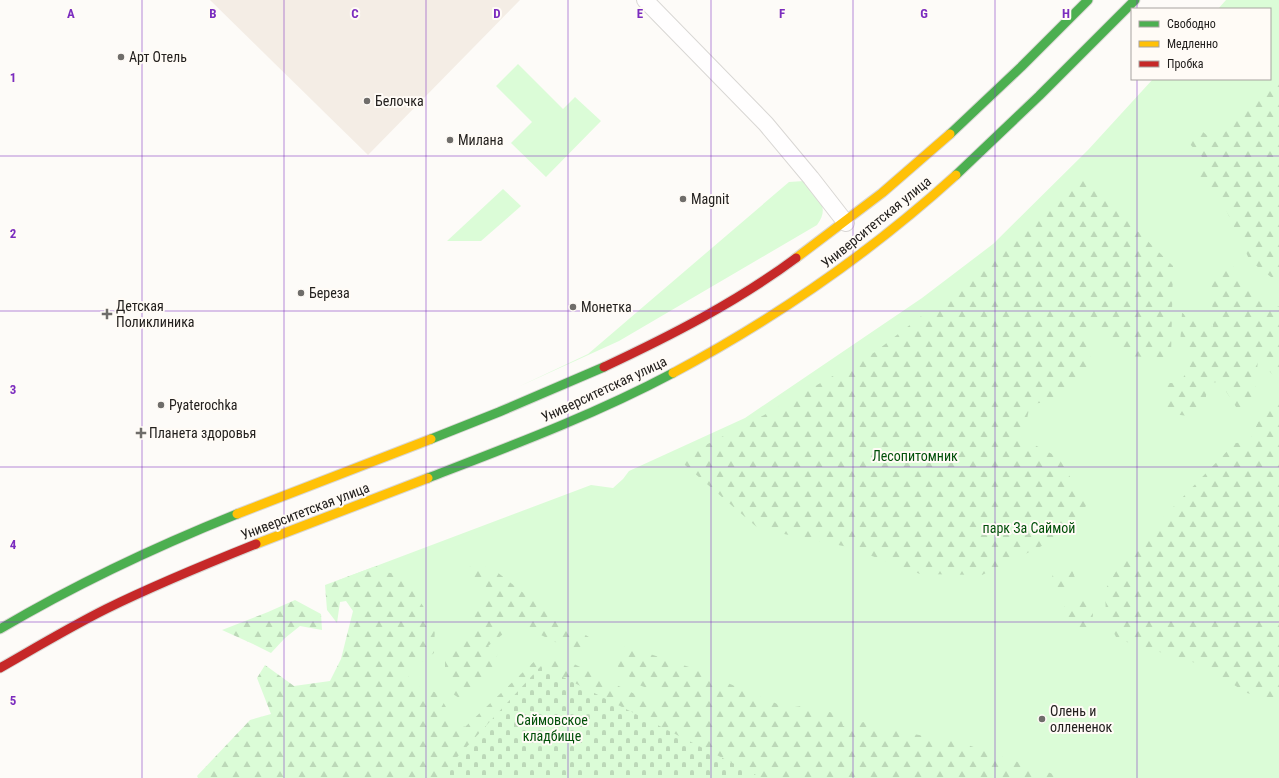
<svg xmlns="http://www.w3.org/2000/svg" width="1279" height="778" viewBox="0 0 1279 778" font-family="'Roboto Condensed',sans-serif">
  <style>
    .built { fill: #f4ede5 }
    .green { fill: #dbfcd7 }
    .forest { fill: url(#forest-firs) }
    .cemetery { fill: url(#cemetery-stones) }
    .lines { fill: none; stroke-linecap: round; stroke-linejoin: round }
    .street-casing { stroke: #d9d7d4; stroke-width: 18 }
    .fast-casing { stroke: #d9d7d4; stroke-width: 11 }
    .slow-casing { stroke: #d9d7d4; stroke-width: 11 }
    .jam-casing { stroke: #d9d7d4; stroke-width: 11 }
    .street { stroke: #fffefe; stroke-width: 16 }
    .fast { stroke: #4caf50; stroke-width: 9 }
    .slow { stroke: #ffc107; stroke-width: 9 }
    .jam { stroke: #c62828; stroke-width: 9 }
    .grid { fill: none; stroke: #7b2cbf; stroke-width: 1; stroke-opacity: 0.55 }
    .poi-dot { fill: #6f6d6a; stroke: #fffbf6; stroke-width: 1.5 }
    .labels { text-anchor: middle; dominant-baseline: central; stroke-width: 4; stroke-linejoin: round; paint-order: stroke }
    .poi-label { font-size: 14px; fill: #23201e; stroke: #fffbf6; text-anchor: start }
    .street-label { font-size: 14px; fill: #23201e; stroke: #fffbf6 }
    .park-label { font-size: 14px; fill: #02510a; stroke: #fffbf6 }
    .grid-label { font-size: 13px; text-anchor: middle; font-weight: bold; fill: #7b2cbf; stroke: #fffbf6; stroke-width: 4; stroke-linejoin: round; paint-order: stroke }
  </style>
  <defs>
    <pattern id="forest-firs" width="22" height="20" patternUnits="userSpaceOnUse"><rect width="22" height="20" fill="#dbfcd7"/><path d="M5 1l3.5 6h-7zM16 11l3.5 6h-7z" fill="#bcd8b8"/></pattern>
    <pattern id="cemetery-stones" width="16" height="16" patternUnits="userSpaceOnUse"><rect width="16" height="16" fill="#dbfcd7"/><path d="M2 7V4a2 2 0 0 1 4 0v3zM10 15v-3a2 2 0 0 1 4 0v3z" fill="#bcd8b8"/></pattern>
  </defs>
  <rect width="100%" height="100%" fill="#fdfbf8"/>
  <polygon class="built" points="210,0 520,0 368,155"/>
  <g class="green">
    <polygon points="1226,0 1279,0 1279,778 762,778 474,738 324,727 356,613 339,580 591,485 613,488 623,479 629,471 745,418 922,298 993,244 1088,150 1153,79 1270,79 1270,9 1218,9"/>
    <polygon points="518,64 563,109 575,97 601,121 546,177 511,143 532,122 496,86"/>
    <path d="M804,181C817,194 831,207 817,225L619,341L518,387L588,354L789,182Z"/>
    <polygon points="503,189 521,206 481,241 447,241"/>
  </g>
  <g class="forest">
    <path d="M1279,77V283L1250,261L1219,195L1194,172L1204,159L1186,140L1197,127L1215,142C1237,121 1256,97 1279,77Z"/>
    <polygon points="1083,177 1173,266 1171,358 1122,356 1096,320 1084,334 1093,366 1059,401 1030,404 1023,439 1058,457 1087,505 1052,541 982,575 920,574 848,547 759,529 678,459 757,419 875,352 978,272"/>
    <polygon points="1233,266 1254,292 1277,304 1279,307 1279,368 1273,375 1258,359 1255,394 1238,410 1220,382 1207,383 1206,397 1188,416 1166,413 1163,383 1180,383 1191,364 1180,346 1182,313 1213,327 1211,271"/>
    <polygon points="1279,401 1279,702 1247,693 1202,665 1117,639 1106,617 1105,590 1124,558 1235,443 1249,442 1258,422"/>
    <polygon points="477,563 497,572 545,610 597,642 582,655 506,618 503,634 488,646 498,653 487,682 465,702 453,694 445,675 445,655 470,636 476,609 490,590 464,570"/>
    <polygon points="376,566 390,573 403,571 417,597 435,624 434,653 420,663 404,658 411,684 438,693 451,716 465,727 539,657 572,663 651,702 668,696 639,685 614,663 617,651 626,646 692,668 787,708 810,705 841,716 843,726 864,722 885,729 959,742 1065,778 198,778 197,776 250,720 271,714 257,678 265,665 294,686 330,681 341,659 353,611 346,601 340,602 337,623 327,610 325,585"/>
    <polygon points="1062,569 1072,569 1075,578 1067,587 1055,588 1051,582 1053,574"/>
    <polygon points="1077,596 1089,598 1093,615 1090,631 1076,628 1064,617 1064,605"/>
    <polygon points="295,600 321,614 322,630 300,626 285,638 271,653 253,644 222,630 268,612"/>
  </g>
  <polygon class="cemetery" points="541,666 762,778 438,778"/>
  <g class="lines">
    <g class="street-casing">
      <polyline id="street" points="645,0 766,124 811,178 846,223"/>
    </g>
    <g class="fast-casing">
      <g id="fast">
        <polyline points="950,134 1021,67 1088,0"/>
        <polyline points="956,175 1039,96 1135,0"/>
        <polyline points="431,439 499,412 604,367"/>
        <path d="M428,478C511,446 594,415 673,373"/>
        <path d="M0,629C76,584 155,547 237,514"/>
      </g>
    </g>
    <g class="slow-casing">
      <g id="slow">
        <polyline points="796,258 882,193 950,134"/>
        <path d="M673,373C776,318 870,253 956,175"/>
        <polyline points="237,514 431,439"/>
        <polyline points="256,544 428,478"/>
      </g>
    </g>
    <g class="jam-casing">
      <g id="jam">
        <path d="M604,367C670,336 737,302 796,258"/>
        <path d="M0,668C35,648 70,627 106,609C155,585 206,564 256,544"/>
      </g>
    </g>
    <use href="#street" class="street"/>
    <use href="#fast" class="fast"/>
    <use href="#slow" class="slow"/>
    <use href="#jam" class="jam"/>
  </g>
  <path class="grid" d="M142,0V778M284,0V778M426,0V778M568,0V778M711,0V778M853,0V778M995,0V778M1137,0V9M1137,79V778M0,156H1279M0,311H1279M0,467H1279M0,622H1279"/>
  <g class="poi-dot">
    <circle cx="121" cy="57" r="4"/>
    <circle cx="367" cy="101" r="4"/>
    <circle cx="450" cy="140" r="4"/>
    <circle cx="683" cy="199" r="4"/>
    <circle cx="301" cy="293" r="4"/>
    <circle cx="573" cy="307" r="4"/>
    <path d="M105 308h4v4h4v4h-4v4h-4v-4h-4v-4h4z"/>
    <circle cx="161" cy="405" r="4"/>
    <path d="M139 427h4v4h4v4h-4v4h-4v-4h-4v-4h4z"/>
    <circle cx="1042" cy="719" r="4"/>
  </g>
  <g class="labels">
    <g class="poi-label">
      <text x="129" y="57">Арт Отель</text>
      <text x="375" y="101">Белочка</text>
      <text x="458" y="140">Милана</text>
      <text x="691" y="199">Magnit</text>
      <text x="309" y="293">Береза</text>
      <text x="116" y="306">Детская<tspan x="116" dy="16">Поликлиника</tspan></text>
      <text x="581" y="307">Монетка</text>
      <text x="169" y="405">Pyaterochka</text>
      <text x="149" y="433">Планета здоровья</text>
      <text x="1050" y="711">Олень и<tspan x="1050" dy="16">оллененок</tspan></text>
    </g>
    <g class="street-label">
      <text transform="translate(876 222) rotate(-39)">Университетская улица</text>
      <text transform="translate(604 389) rotate(-25)">Университетская улица</text>
      <text transform="translate(305 511) rotate(-21)">Университетская улица</text>
    </g>
    <g class="park-label">
      <text x="915" y="456">Лесопитомник</text>
      <text x="1029" y="528">парк За Саймой</text>
      <text x="552" y="720">Саймовское<tspan x="552" dy="16">кладбище</tspan></text>
    </g>
  </g>
  <g class="grid-label">
    <text x="71" y="18">A</text>
    <text x="213" y="18">B</text>
    <text x="355" y="18">C</text>
    <text x="497" y="18">D</text>
    <text x="640" y="18">E</text>
    <text x="782" y="18">F</text>
    <text x="924" y="18">G</text>
    <text x="1066" y="18">H</text>
    <text x="13" y="82">1</text>
    <text x="13" y="238">2</text>
    <text x="13" y="394">3</text>
    <text x="13" y="549">4</text>
    <text x="13" y="705">5</text>
  </g>
  <rect x="1131" y="8" width="140" height="72" fill="#fffbf6" stroke="#a7a3a0"/>
  <rect x="1139" y="21" width="20" height="6" fill="#4caf50" stroke="#a7a3a0"/>
  <text x="1167" y="28" font-size="12" fill="#23201e">Свободно</text>
  <rect x="1139" y="41" width="20" height="6" fill="#ffc107" stroke="#a7a3a0"/>
  <text x="1167" y="48" font-size="12" fill="#23201e">Медленно</text>
  <rect x="1139" y="61" width="20" height="6" fill="#c62828" stroke="#a7a3a0"/>
  <text x="1167" y="68" font-size="12" fill="#23201e">Пробка</text>
</svg>
